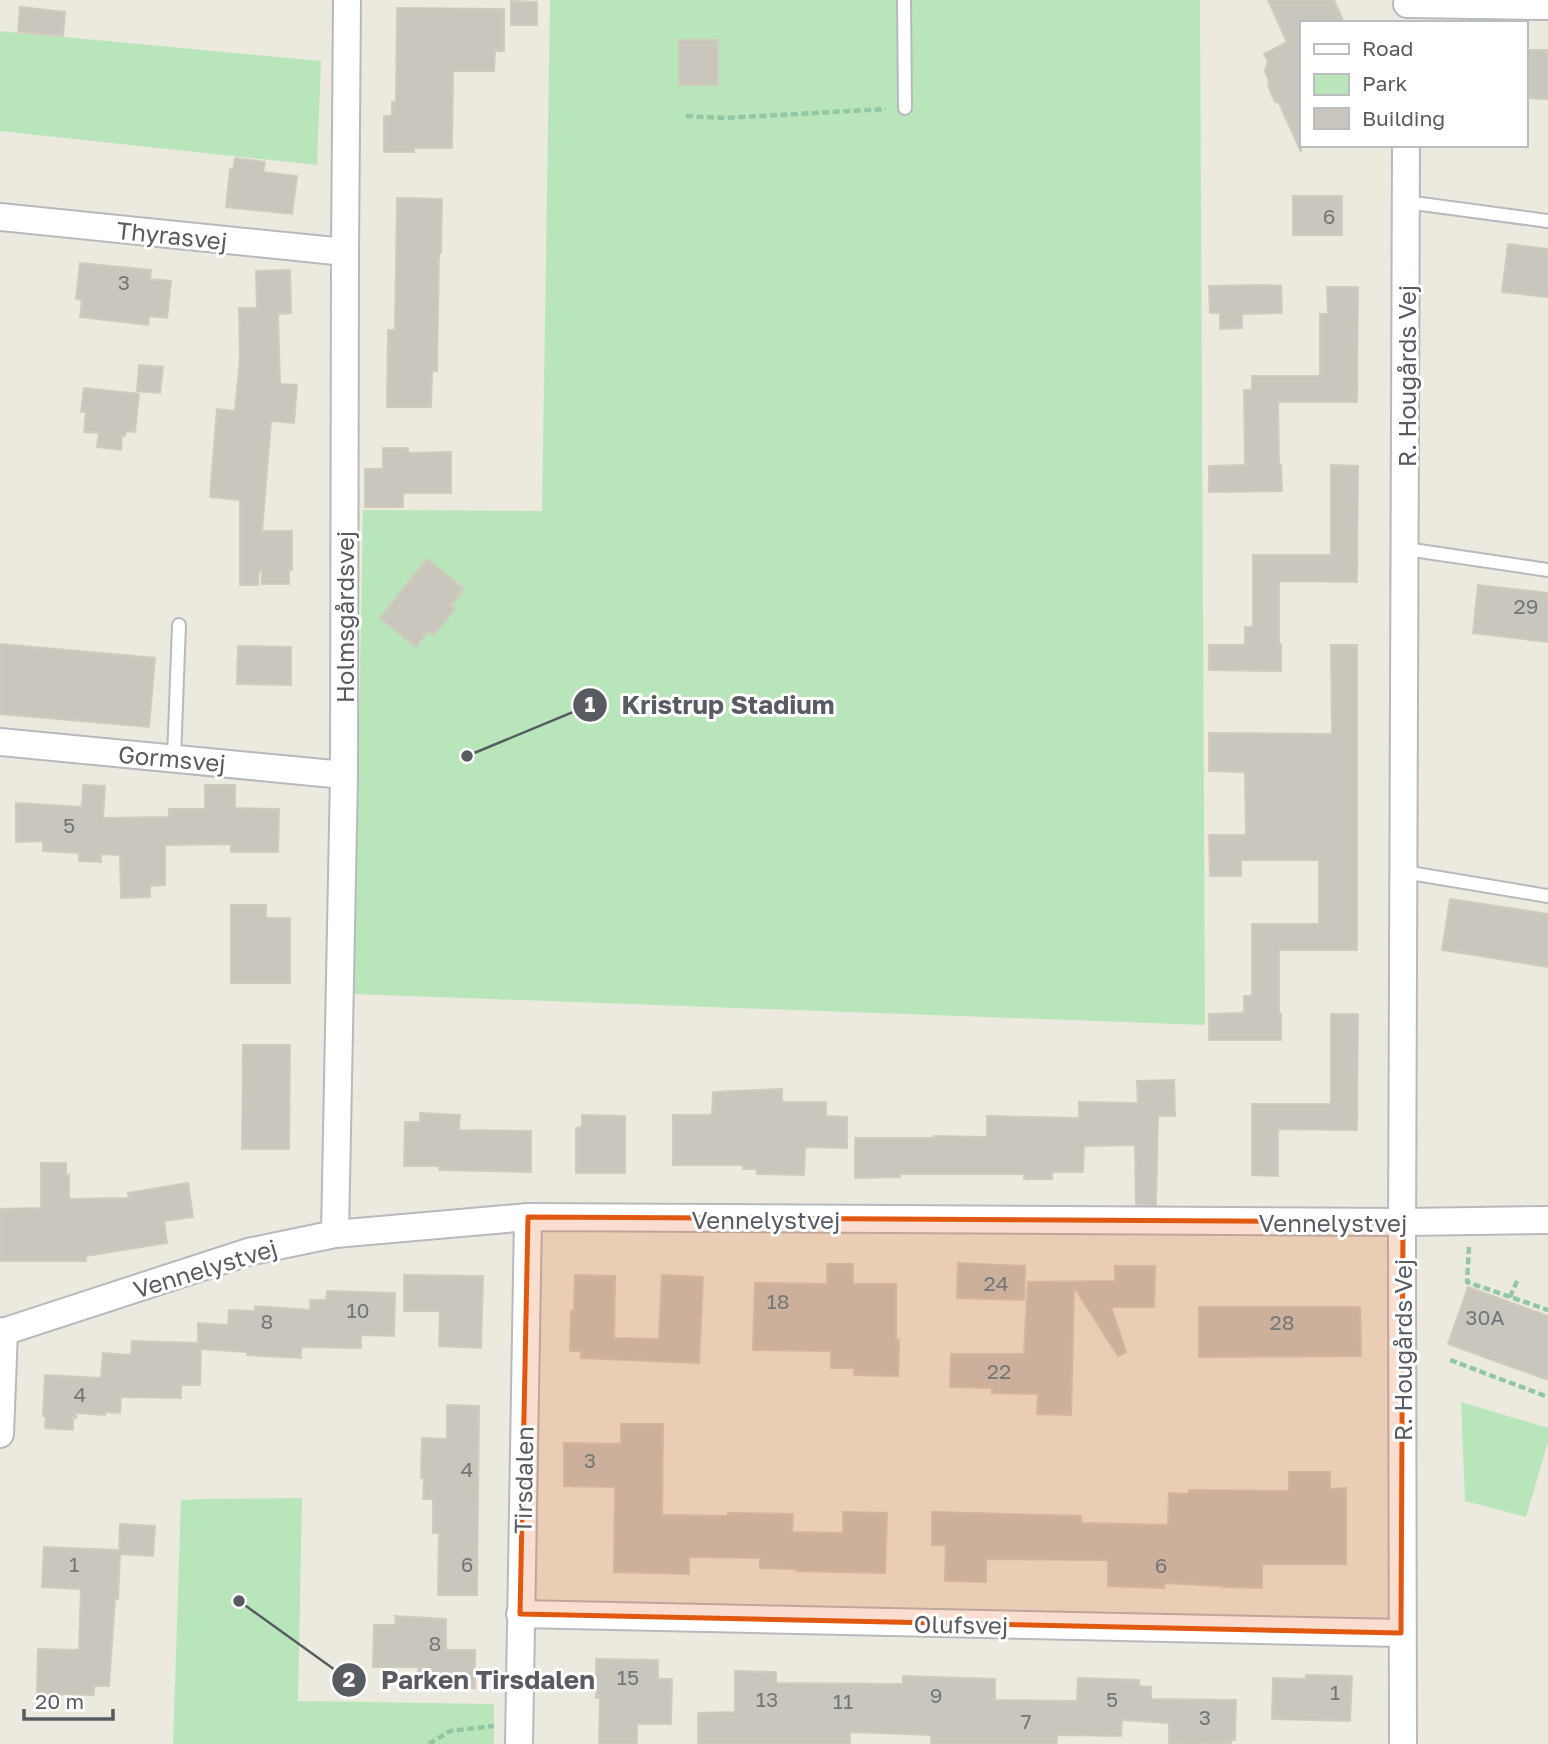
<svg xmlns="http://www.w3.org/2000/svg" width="1548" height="1744" viewBox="0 0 1548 1744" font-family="'Golos Text',sans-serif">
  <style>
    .green { fill: #b8e6ba }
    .building { fill: #c9c6be; stroke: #d1cbbd; stroke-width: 2 }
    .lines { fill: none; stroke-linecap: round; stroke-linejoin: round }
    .lane-casing { stroke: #b7b9bf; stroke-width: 16 }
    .street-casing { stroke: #b7b9bf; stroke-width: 30 }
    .path { stroke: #92c7a3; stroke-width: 4.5; stroke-dasharray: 7 3.5; stroke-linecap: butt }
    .lane { stroke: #fff; stroke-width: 12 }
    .street { stroke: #fff; stroke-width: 26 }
    .marked { fill: #e15910; fill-opacity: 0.2; stroke: #e15910; stroke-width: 5; stroke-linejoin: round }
    .labels { text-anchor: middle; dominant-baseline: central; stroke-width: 6; stroke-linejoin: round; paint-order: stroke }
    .number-label { font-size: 21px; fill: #747678 }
    .street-label { font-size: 24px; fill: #585b61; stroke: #fff }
    .leader { fill: none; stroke: #585b61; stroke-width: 2.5 }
    .callout-dot { fill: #585b61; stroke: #fff; stroke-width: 2.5 }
    .mark-label { font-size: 21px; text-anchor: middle; font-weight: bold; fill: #fff }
    .callout-label { font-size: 26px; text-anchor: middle; font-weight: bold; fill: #585b61; stroke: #fff; stroke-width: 6; stroke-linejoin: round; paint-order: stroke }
  </style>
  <rect width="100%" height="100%" fill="#eceade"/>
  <g class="green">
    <polygon points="550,0 1200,0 1205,1025 354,994 363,510 542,511"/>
    <polygon points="0,31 321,61 317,165 0,131"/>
    <polygon points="1461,1402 1548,1428 1548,1442 1526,1517 1465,1501"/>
    <polygon points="302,1498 298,1701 494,1704 494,1744 173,1744 181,1500 201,1499"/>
  </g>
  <g class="building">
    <polygon points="1268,0 1334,0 1344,23 1301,23 1301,152 1279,103 1275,102 1268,86 1269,81 1265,71 1268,61 1264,54 1287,42"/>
    <polygon points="511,1 537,2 537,25 511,25"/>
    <polygon points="20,7 65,12 63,36 18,32"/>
    <polygon points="397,8 504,9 504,51 495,51 494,71 453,71 452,148 414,148 414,152 384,152 384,116 392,116 392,102 396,102"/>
    <rect x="679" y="40" width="39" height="45"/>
    <polygon points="1525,50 1548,50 1548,99 1525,98"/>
    <polygon points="235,158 265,162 263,172 297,176 292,214 226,207 230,169 233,170"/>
    <rect x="1293" y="196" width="49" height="39"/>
    <polygon points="397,198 442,199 441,253 439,253 437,371 432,371 431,407 387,407 388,330 395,330"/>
    <polygon points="1508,244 1548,249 1548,297 1502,292"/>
    <polygon points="80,263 151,270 150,279 171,281 167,318 149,316 148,325 80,317 82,300 76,299"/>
    <polygon points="290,270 291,313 278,314 280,384 297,385 294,423 271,421 262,531 292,531 292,570 289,570 289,584 262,584 262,570 259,571 258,585 240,585 240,500 210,497 217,409 235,411 240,358 239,308 257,308 256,271"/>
    <polygon points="1264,285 1281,286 1282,313 1242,314 1242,328 1220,329 1220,313 1210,313 1209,286"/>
    <polygon points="1327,287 1358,287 1357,402 1278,402 1279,465 1281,465 1282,491 1209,492 1209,466 1245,465 1244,390 1252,390 1252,376 1320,376 1320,314 1328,314"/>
    <polygon points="139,365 163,367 160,393 137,391"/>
    <polygon points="84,388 139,394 135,432 126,431 125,436 122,435 121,450 97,447 99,433 84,432 86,412 81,412"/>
    <polygon points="383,448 408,448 408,453 451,452 451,493 403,493 403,507 365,507 365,469 383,469"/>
    <polygon points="1331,465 1358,466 1357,582 1279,581 1279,644 1281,644 1281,671 1209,670 1209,645 1245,645 1245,627 1253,627 1253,555 1331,555"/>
    <polygon points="427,559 464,589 451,605 455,609 434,635 428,631 416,647 380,618"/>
    <polygon points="1478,585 1548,593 1548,642 1473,633"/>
    <polygon points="0,644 155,658 149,727 0,714"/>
    <polygon points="1331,645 1357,645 1357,950 1279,950 1279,1014 1281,1014 1281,1040 1209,1040 1209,1014 1244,1013 1244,996 1252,996 1252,924 1319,924 1319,860 1241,860 1241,876 1210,876 1209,835 1246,835 1245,772 1209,771 1209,733 1332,734"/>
    <polygon points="238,646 291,647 291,685 237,684"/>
    <polygon points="83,785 105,786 103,818 169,817 169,809 205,809 205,785 235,785 235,808 279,809 278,852 231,852 231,844 165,845 165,885 150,886 150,897 121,898 120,855 101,854 101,862 79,861 79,853 43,851 43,841 16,842 16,803 82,807"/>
    <polygon points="1450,899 1548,914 1548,967 1442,950"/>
    <polygon points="231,905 266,905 266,918 290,918 290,983 231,983"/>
    <polygon points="1331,1014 1358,1014 1357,1130 1278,1129 1278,1176 1252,1175 1252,1104 1331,1104"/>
    <polygon points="243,1045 290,1045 289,1149 242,1149"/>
    <polygon points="1174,1080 1175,1116 1158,1116 1156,1205 1136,1205 1135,1145 1084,1146 1083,1172 1052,1172 1052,1179 1024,1179 1024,1174 900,1174 900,1177 855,1178 855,1138 934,1138 934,1136 987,1137 987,1116 1079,1118 1079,1102 1138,1103 1137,1081"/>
    <polygon points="782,1089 782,1102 826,1102 826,1116 847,1117 847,1148 805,1147 804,1175 757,1174 757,1169 743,1169 743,1165 673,1165 673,1115 712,1115 713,1092"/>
    <polygon points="420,1113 460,1115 459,1130 531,1131 531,1172 439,1170 439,1166 404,1166 405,1122 420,1122"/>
    <polygon points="582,1115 625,1116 625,1173 576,1173 576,1128 582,1127"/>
    <polygon points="41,1163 66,1163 66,1176 69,1175 69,1199 129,1198 128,1193 188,1183 193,1217 164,1221 167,1243 86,1256 86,1261 0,1261 0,1209 41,1208"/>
    <polygon points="958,1263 1025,1266 1024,1300 957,1298"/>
    <polygon points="827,1264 853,1264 853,1284 896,1284 896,1340 899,1340 898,1376 854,1375 854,1368 831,1368 831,1351 753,1350 755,1283 827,1284"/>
    <polygon points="1115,1266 1155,1266 1154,1307 1111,1307 1126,1352 1118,1356 1074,1287 1071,1415 1037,1414 1038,1394 992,1393 992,1388 950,1387 951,1354 1024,1354 1028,1282 1115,1281"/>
    <polygon points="404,1275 483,1276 481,1348 439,1346 440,1311 404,1311"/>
    <polygon points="575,1275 615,1276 614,1338 659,1339 662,1275 703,1277 699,1363 581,1358 581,1351 570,1351 571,1311 574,1311"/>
    <polygon points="1468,1287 1548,1316 1548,1380 1448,1344"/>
    <polygon points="327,1291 395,1293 394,1336 361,1335 361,1348 301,1347 301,1358 247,1355 247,1352 201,1349 200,1385 181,1385 181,1398 121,1397 120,1413 105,1412 105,1415 76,1413 76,1418 73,1417 73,1430 45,1428 46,1416 43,1416 45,1375 101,1378 103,1353 131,1355 132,1341 198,1343 198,1323 228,1325 229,1310 255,1311 255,1306 310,1310 310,1300 326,1300"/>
    <polygon points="1199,1307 1360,1307 1361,1356 1199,1357"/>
    <polygon points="447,1405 479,1406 477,1595 438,1595 439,1533 433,1533 433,1499 423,1499 424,1478 421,1478 422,1438 447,1439"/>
    <polygon points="621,1424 663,1424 662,1515 728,1516 728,1513 793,1514 792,1532 843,1533 843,1512 887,1513 885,1573 796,1571 796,1569 760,1568 760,1558 689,1557 689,1574 614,1572 615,1487 564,1486 564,1443 621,1444"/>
    <polygon points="1289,1472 1330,1472 1330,1489 1346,1488 1346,1564 1262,1564 1262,1588 1223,1587 1223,1586 1164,1583 1164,1588 1108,1586 1108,1560 986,1559 986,1582 945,1581 946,1545 932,1545 932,1512 1081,1516 1081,1523 1168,1525 1169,1493 1189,1494 1189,1490 1289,1491"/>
    <polygon points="120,1524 155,1526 153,1556 120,1554 118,1599 115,1599 109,1686 94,1686 94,1695 37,1694 38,1649 79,1650 81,1589 42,1587 44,1547 119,1550"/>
    <polygon points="395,1616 446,1619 446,1650 475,1650 475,1688 442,1688 442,1681 418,1680 418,1667 373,1667 374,1625 396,1625"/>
    <polygon points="596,1659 658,1660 658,1679 672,1679 671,1724 637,1724 637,1744 599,1744 600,1698 596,1698"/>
    <polygon points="735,1671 776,1672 776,1683 903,1684 903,1676 995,1679 995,1700 1077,1701 1078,1678 1139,1680 1139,1686 1151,1687 1151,1699 1236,1700 1235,1740 1231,1740 1231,1743 1169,1744 1169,1723 1122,1720 1121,1736 1057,1735 1057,1744 931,1744 931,1735 850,1732 850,1744 698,1744 698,1713 735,1712"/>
    <polygon points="1306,1675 1352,1676 1350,1721 1272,1719 1273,1678 1306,1679"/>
  </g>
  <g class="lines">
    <g class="lane-casing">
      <g id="lane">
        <polyline points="904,0 905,108"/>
        <polyline points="1406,202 1548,221"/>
        <polyline points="1406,549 1548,570"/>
        <polyline points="174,758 179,625"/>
        <polyline points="1404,872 1548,896"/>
      </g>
    </g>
    <g class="street-casing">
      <g id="street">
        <polyline points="1407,4 1548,6"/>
        <polyline points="0,217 345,252"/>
        <polyline points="0,742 344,775"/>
        <polyline points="335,1234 344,775 345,252 347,0"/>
        <polyline points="0,1333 248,1252 335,1234 528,1217 1403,1222 1548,1220"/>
        <polyline points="0,1434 4,1331"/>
        <polyline points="520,1614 1401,1633"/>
        <polyline points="519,1744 528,1217"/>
        <polyline points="1403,1744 1402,1245 1406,145"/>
      </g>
    </g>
    <g class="path">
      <polyline points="686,116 725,118 886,109"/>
      <polyline points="1469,1247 1467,1282 1548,1310"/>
      <polyline points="1510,1297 1518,1279"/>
      <polyline points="1450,1360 1548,1397"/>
      <polyline points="429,1744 450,1731 494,1726"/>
    </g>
    <use href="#lane" class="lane"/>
    <use href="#street" class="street"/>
  </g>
  <path class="marked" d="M528,1217L1403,1222L1401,1633L520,1614Z"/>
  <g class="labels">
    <g class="number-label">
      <text x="1329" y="216">6</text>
      <text x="124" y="282">3</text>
      <text x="1526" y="606">29</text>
      <text x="69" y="825">5</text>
      <text x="996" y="1283">24</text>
      <text x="778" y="1301">18</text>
      <text x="358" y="1310">10</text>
      <text x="1485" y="1317">30A</text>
      <text x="267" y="1321">8</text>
      <text x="1282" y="1322">28</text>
      <text x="999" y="1371">22</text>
      <text x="80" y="1394">4</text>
      <text x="590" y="1460">3</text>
      <text x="467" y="1469">4</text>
      <text x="74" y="1564">1</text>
      <text x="467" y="1564">6</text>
      <text x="1161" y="1565">6</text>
      <text x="435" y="1643">8</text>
      <text x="628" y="1677">15</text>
      <text x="1335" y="1692">1</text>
      <text x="936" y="1695">9</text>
      <text x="767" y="1699">13</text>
      <text x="1112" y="1699">5</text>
      <text x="843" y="1701">11</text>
      <text x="1205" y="1717">3</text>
      <text x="1026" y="1721">7</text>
    </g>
    <g class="street-label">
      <text transform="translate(172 235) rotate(6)">Thyrasvej</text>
      <text transform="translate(1406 376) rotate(-90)">R. Hougårds Vej</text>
      <text transform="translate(344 617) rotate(-90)">Holmsgårdsvej</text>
      <text transform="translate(172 758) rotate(5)">Gormsvej</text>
      <text x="766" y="1219">Vennelystvej</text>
      <text x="1333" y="1222">Vennelystvej</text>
      <text transform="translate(205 1268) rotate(-17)">Vennelystvej</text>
      <text transform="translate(1402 1350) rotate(-90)">R. Hougårds Vej</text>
      <text transform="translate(523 1480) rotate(-89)">Tirsdalen</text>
      <text transform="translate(961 1624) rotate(1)">Olufsvej</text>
    </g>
  </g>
  <path class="leader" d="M467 756L590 705M239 1601L349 1680"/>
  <g class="callout-dot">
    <circle cx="467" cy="756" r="7"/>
    <circle cx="239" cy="1601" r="7"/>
    <circle cx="590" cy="705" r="18"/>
    <circle cx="349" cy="1680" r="18"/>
  </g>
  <g class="mark-label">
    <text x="590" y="712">1</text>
    <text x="349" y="1687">2</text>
  </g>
  <g class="callout-label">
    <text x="728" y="714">Kristrup Stadium</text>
    <text x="488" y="1689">Parken Tirsdalen</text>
  </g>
  <rect x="1300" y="21" width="228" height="126" fill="#ffffff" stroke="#bcbdc0" stroke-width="2"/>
  <rect x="1314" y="44" width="35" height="10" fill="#ffffff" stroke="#bcbdc0" stroke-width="2"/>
  <text x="1362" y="56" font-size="21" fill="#585b61">Road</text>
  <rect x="1314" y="74" width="35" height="21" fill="#b8e6ba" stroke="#bcbdc0" stroke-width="2"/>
  <text x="1362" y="91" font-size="21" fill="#585b61">Park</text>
  <rect x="1314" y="108" width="35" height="21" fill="#c9c6be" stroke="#bcbdc0" stroke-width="2"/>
  <text x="1362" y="126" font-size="21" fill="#585b61">Building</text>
  <path d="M24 1709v10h89v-10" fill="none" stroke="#585b61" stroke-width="3.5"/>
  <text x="35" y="1709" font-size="21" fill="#585b61" stroke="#ffffff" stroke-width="5" paint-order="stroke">20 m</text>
</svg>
